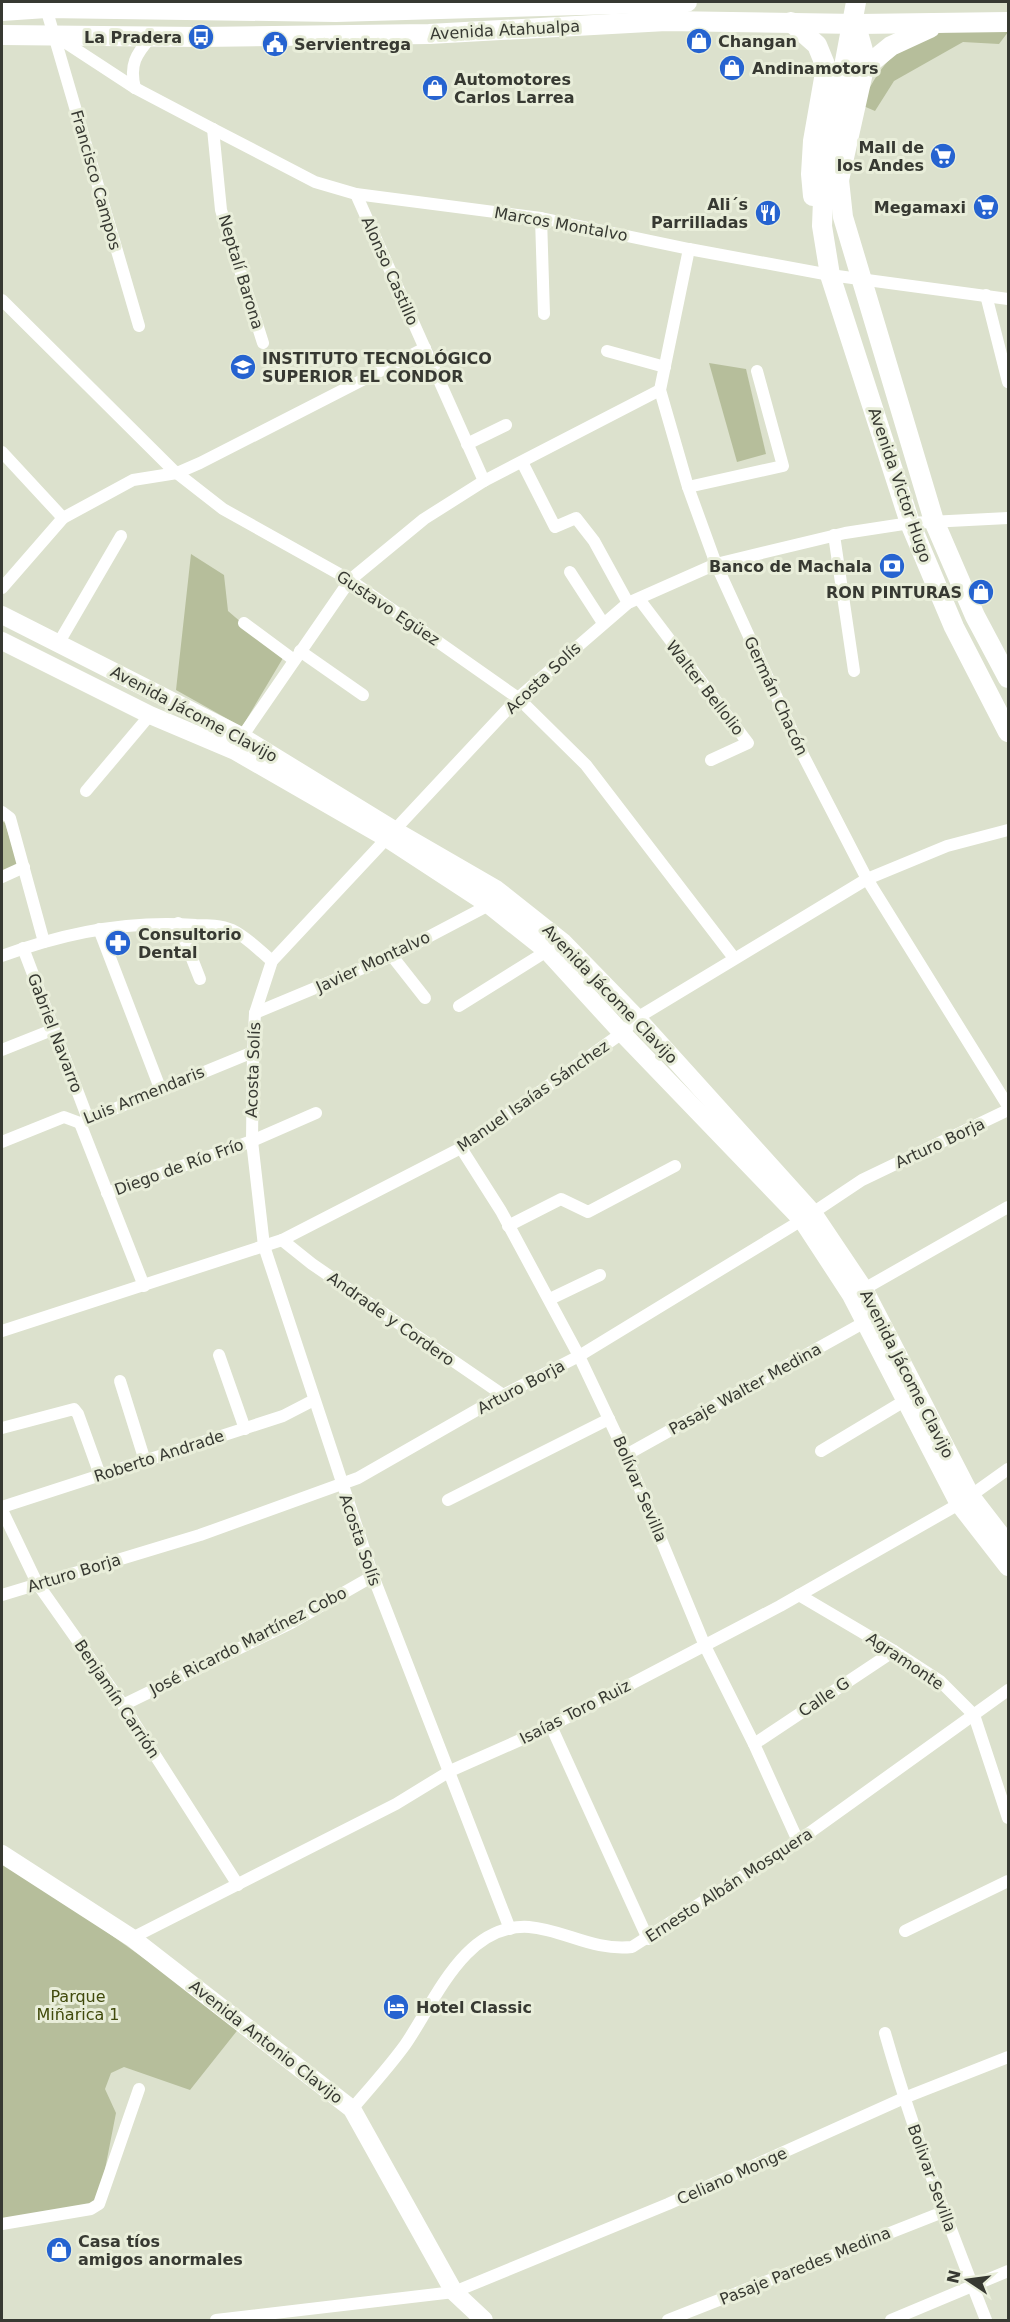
<svg xmlns="http://www.w3.org/2000/svg" width="1010" height="2322" viewBox="0 0 1010 2322" font-family="'DejaVu Sans',sans-serif">
  <style>
    .green { fill: #b6be9b }
    .lines { fill: none; stroke-linecap: round; stroke-linejoin: round }
    .street { stroke: #fff; stroke-width: 12 }
    .secondary { stroke: #fff; stroke-width: 18 }
    .primary { stroke: #fff; stroke-width: 20 }
    .labels { text-anchor: middle; dominant-baseline: central; stroke-width: 6; stroke-linejoin: round; paint-order: stroke }
    .street-label { font-size: 16px; fill: #373932; stroke: #e9eeda }
    .poi-label { font-size: 16px; font-weight: bold; fill: #373932; stroke: #e9eeda; text-anchor: start }
    .park-label { font-size: 16px; fill: #404a0b; stroke: #e9eeda }
  </style>
  <rect width="100%" height="100%" fill="#dce1cd"/>
  <g class="green">
    <path d="M1008,28V32L999,44L963,42L894,81L875,111L861,105C897,28 931,31 1008,28Z"/>
    <polygon points="709,363 746,369 766,454 737,462"/>
    <polygon points="191,554 224,575 228,611 283,658 242,727 176,690"/>
    <polygon points="2,821 5,823 18,864 2,871"/>
    <polygon points="2,1857 240,2027 190,2090 124,2067 111,2073 105,2089 116,2113 98,2205 2,2219"/>
  </g>
  <g class="lines">
    <g class="street">
      <polyline points="42,3 46,8 139,326"/>
      <polyline points="57,37 135,88 213,129 315,182 356,194 541,218 689,249 830,275 1008,299"/>
      <path d="M135,88C129,65 136,54 151,37"/>
      <polyline points="213,129 221,210 263,343"/>
      <polyline points="356,194 484,481"/>
      <polyline points="541,218 544,314"/>
      <polyline points="689,249 660,390 688,487 716,564 804,757 867,879 1008,1106"/>
      <polyline points="986,295 1008,382"/>
      <polyline points="2,300 173,470 223,509 350,580 518,698 586,765 734,958"/>
      <polyline points="607,351 665,367"/>
      <polyline points="467,444 506,425"/>
      <polyline points="2,452 63,518"/>
      <polyline points="522,462 555,527 576,518 594,541 628,603"/>
      <polyline points="688,487 783,466 757,371"/>
      <polyline points="834,535 854,671"/>
      <polyline points="570,572 603,623"/>
      <polyline points="2,588 63,518 133,480 177,473 200,463 425,348"/>
      <polyline points="639,599 748,743 711,760"/>
      <polyline points="244,623 294,660"/>
      <polyline points="58,644 121,536"/>
      <polyline points="300,651 363,695"/>
      <polyline points="239,741 350,580 424,519 484,481 660,390"/>
      <polyline points="86,791 150,715"/>
      <polyline points="2,812 10,818 44,942"/>
      <polyline points="2,877 24,867"/>
      <polyline points="178,923 200,979"/>
      <polyline points="99,929 160,1088"/>
      <polyline points="23,948 88,1119"/>
      <path d="M2,956C63,933 130,920 196,925C208,925 221,925 232,930C247,937 260,951 272,961"/>
      <polyline points="392,956 425,998"/>
      <polyline points="459,1006 547,951"/>
      <polyline points="255,1013 392,956 489,905"/>
      <polyline points="2,1050 52,1030"/>
      <polyline points="80,1123 144,1286"/>
      <polyline points="2,1142 64,1117 80,1123 253,1052"/>
      <polyline points="461,1148 501,1211 579,1356 626,1455 705,1646 754,1744 798,1841"/>
      <polyline points="107,1193 252,1141 316,1113"/>
      <polyline points="508,1226 561,1199 588,1212 675,1166"/>
      <polyline points="282,1240 312,1264 503,1395"/>
      <polyline points="864,1289 1008,1207"/>
      <polyline points="550,1299 600,1275"/>
      <polyline points="2,1331 282,1240 461,1148 622,1033 637,1018 867,879 947,846 1008,830"/>
      <polyline points="219,1355 245,1429"/>
      <polyline points="120,1381 145,1461"/>
      <polyline points="2,1428 74,1409 78,1414 100,1475"/>
      <polyline points="821,1451 911,1397"/>
      <polyline points="626,1455 865,1322"/>
      <polyline points="448,1500 609,1419"/>
      <polyline points="2,1507 283,1416 314,1400"/>
      <polyline points="2,1510 37,1583 123,1705 238,1885"/>
      <polyline points="2,1595 200,1535 358,1478 503,1395 579,1356 802,1220 862,1180 1008,1110"/>
      <polyline points="799,1595 894,1651 940,1681 974,1715 1008,1818"/>
      <polyline points="123,1705 291,1623 373,1576"/>
      <polyline points="551,1726 648,1939"/>
      <polyline points="754,1744 894,1651"/>
      <polyline points="510,1929 373,1576 264,1246 252,1141 253,1052 255,1013 272,961 518,698 628,603 716,564 845,533 910,523 1008,518"/>
      <polyline points="905,1931 1008,1881"/>
      <polyline points="132,1938 396,1804 450,1771 545,1729 780,1606 959,1504 1008,1469"/>
      <path d="M885,2033C913,2132 949,2226 986,2320"/>
      <path d="M352,2109C370,2088 389,2067 405,2045C435,2002 464,1923 529,1927C565,1930 592,1951 632,1947L798,1841L1008,1690"/>
      <polyline points="2,2224 91,2209 99,2204 139,2089"/>
      <polyline points="216,2320 454,2292 668,2204 904,2098 1008,2057"/>
      <polyline points="668,2320 943,2212"/>
      <polyline points="891,2320 1008,2271"/>
    </g>
    <g class="secondary">
      <polyline points="2,615 241,736 394,830 496,889 563,942 637,1018 813,1213 864,1289 971,1496 1008,1544"/>
      <polyline points="2,641 150,715 235,751 388,839 489,905 547,951 622,1033 802,1220 851,1295 959,1504 1008,1567"/>
      <polyline points="2,1854 132,1938 352,2109 454,2292 484,2320"/>
    </g>
    <g class="primary">
      <polyline points="856,2 824,174 822,226 830,275 910,523 954,627 1008,732"/>
      <polyline points="2,11 46,8 336,12 687,2"/>
      <polyline points="791,22 817,45 826,67 813,141 811,174 813,196"/>
      <polyline points="2,35 201,37 429,34 666,21 858,24 1008,22"/>
      <polyline points="864,68 891,46 930,28"/>
      <polyline points="829,157 839,180 843,217 934,521 975,616 1008,678"/>
      <polyline points="839,180 864,68 864,54 854,19"/>
    </g>
  </g>
  <defs>
    <g id="bus-disc" transform="scale(1.35)"><circle r="9.5" fill="#2663d0" stroke="#e9eeda"/><path d="M-5-6H5V4H4V6H2V4H-2V6H-4V4H-5ZM-3.5-4V0h7V-4ZM-3.5 1.2v1.5H-2V1.2ZM2 1.2v1.5H3.5V1.2Z" fill="#fff"/></g>
    <g id="shop-disc" transform="scale(1.35)"><circle r="9.5" fill="#2663d0" stroke="#e9eeda"/><path d="M-5-2.5h2.3a2.7 3.5 0 0 1 5.4 0H5L5.5 6h-11ZM-1.5-2.5h3a1.5 2.3 0 0 0-3 0Z" fill="#fff"/></g>
    <g id="civic-disc" transform="scale(1.35)"><circle r="9.5" fill="#2663d0" stroke="#e9eeda"/><path d="M-.6-6.5H3V-4.5H.6V-3L4-1V1h2V6H-6V1h2V-1L-.6-3ZM-1.2 2.5V6h2.4V2.5Z" fill="#fff"/></g>
    <g id="supermarket-disc" transform="scale(1.35)"><circle r="9.5" fill="#2663d0" stroke="#e9eeda"/><path d="M-6-5.5h2.5l.6 2H6L4.5 2H-2.5L-4.4-4H-6ZM-1.5 3.2a1.3 1.3 0 1 0 .1 0ZM3 3.2a1.3 1.3 0 1 0 .1 0Z" fill="#fff"/></g>
    <g id="restaurant-disc" transform="scale(1.35)"><circle r="9.5" fill="#2663d0" stroke="#e9eeda"/><path d="M-5-6h1v4h1v-4h1v4h1v-4h1v5L-1.5 .5V6h-2V.5L-5-1ZM5-6V6H3V1.5H1.5Q1.5-4 5-6Z" fill="#fff"/></g>
    <g id="university-disc" transform="scale(1.35)"><circle r="9.5" fill="#2663d0" stroke="#e9eeda"/><path d="M0-5L7-2L0 1L-7-2ZM-4 1L0 2.5L4 1V4Q0 6-4 4Z" fill="#fff"/></g>
    <g id="bank-disc" transform="scale(1.35)"><circle r="9.5" fill="#2663d0" stroke="#e9eeda"/><path d="M-6-4H6V4H-6ZM0-2.3a2.3 2.3 0 1 0 0 4.6a2.3 2.3 0 1 0 0-4.6Z" fill="#fff"/></g>
    <g id="pharmacy-disc" transform="scale(1.35)"><circle r="9.5" fill="#2663d0" stroke="#e9eeda"/><path d="M-2-6h4v4h4v4h-4v4h-4v-4h-4v-4h4Z" fill="#fff"/></g>
    <g id="hotel-disc" transform="scale(1.35)"><circle r="9.5" fill="#2663d0" stroke="#e9eeda"/><path d="M-6-4.5h1.5V1H6V5H4.5V3h-9V5H-6ZM-4 0a1.8 1.8 0 1 1 3.6 0ZM.5 0V-2.5h3Q6-2.5 6 0Z" fill="#fff"/></g>
  </defs>
  <g fill-rule="evenodd">
    <use href="#bus-disc" x="201" y="37"/>
    <use href="#shop-disc" x="699" y="41"/>
    <use href="#civic-disc" x="275" y="44"/>
    <use href="#shop-disc" x="732" y="68"/>
    <use href="#shop-disc" x="435" y="88"/>
    <use href="#supermarket-disc" x="943" y="156"/>
    <use href="#supermarket-disc" x="986" y="207"/>
    <use href="#restaurant-disc" x="768" y="213"/>
    <use href="#university-disc" x="243" y="367"/>
    <use href="#bank-disc" x="892" y="566"/>
    <use href="#shop-disc" x="981" y="592"/>
    <use href="#pharmacy-disc" x="118" y="943"/>
    <use href="#hotel-disc" x="396" y="2007"/>
    <use href="#shop-disc" x="59" y="2250"/>
  </g>
  <g class="labels">
    <g class="street-label">
      <text transform="translate(505 30) rotate(-3)">Avenida Atahualpa</text>
      <text transform="translate(96 180) rotate(74)">Francisco Campos</text>
      <text transform="translate(561 224) rotate(10)">Marcos Montalvo</text>
      <text transform="translate(390 271) rotate(66)">Alonso Castillo</text>
      <text transform="translate(241 272) rotate(73)">Neptalí Barona</text>
      <text transform="translate(900 485) rotate(71)">Avenida Victor Hugo</text>
      <text transform="translate(388 608) rotate(34)">Gustavo Egüez</text>
      <text transform="translate(543 678) rotate(-43)">Acosta Solís</text>
      <text transform="translate(705 688) rotate(52)">Walter Bellolio</text>
      <text transform="translate(776 696) rotate(65)">Germán Chacón</text>
      <text transform="translate(194 714) rotate(28)">Avenida Jácome Clavijo</text>
      <text transform="translate(373 962) rotate(-25)">Javier Montalvo</text>
      <text transform="translate(610 994) rotate(46)">Avenida Jácome Clavijo</text>
      <text transform="translate(55 1033) rotate(69)">Gabriel Navarro</text>
      <text transform="translate(253 1070) rotate(-88)">Acosta Solís</text>
      <text transform="translate(144 1095) rotate(-22)">Luis Armendaris</text>
      <text transform="translate(533 1096) rotate(-35)">Manuel Isaías Sánchez</text>
      <text transform="translate(940 1143) rotate(-25)">Arturo Borja</text>
      <text transform="translate(179 1167) rotate(-20)">Diego de Río Frío</text>
      <text transform="translate(391 1319) rotate(35)">Andrade y Cordero</text>
      <text transform="translate(907 1374) rotate(63)">Avenida Jácome Clavijo</text>
      <text transform="translate(521 1387) rotate(-28)">Arturo Borja</text>
      <text transform="translate(745 1389) rotate(-29)">Pasaje Walter Medina</text>
      <text transform="translate(159 1456) rotate(-18)">Roberto Andrade</text>
      <text transform="translate(640 1489) rotate(67)">Bolívar Sevilla</text>
      <text transform="translate(360 1540) rotate(71)">Acosta Solís</text>
      <text transform="translate(74 1573) rotate(-17)">Arturo Borja</text>
      <text transform="translate(248 1641) rotate(-27)">José Ricardo Martínez Cobo</text>
      <text transform="translate(905 1661) rotate(34)">Agramonte</text>
      <text transform="translate(824 1697) rotate(-34)">Calle G</text>
      <text transform="translate(117 1699) rotate(56)">Benjamín Carrión</text>
      <text transform="translate(575 1712) rotate(-27)">Isaías Toro Ruiz</text>
      <text transform="translate(729 1885) rotate(-33)">Ernesto Albán Mosquera</text>
      <text transform="translate(266 2042) rotate(38)">Avenida Antonio Clavijo</text>
      <text transform="translate(732 2176) rotate(-24)">Celiano Monge</text>
      <text transform="translate(932 2178) rotate(70)">Bolivar Sevilla</text>
      <text transform="translate(805 2266) rotate(-22)">Pasaje Paredes Medina</text>
    </g>
    <g class="poi-label">
      <text x="182" y="37" text-anchor="end">La Pradera</text>
      <text x="718" y="41">Changan</text>
      <text x="294" y="44">Servientrega</text>
      <text x="752" y="68">Andinamotors</text>
      <text x="454" y="79">Automotores<tspan x="454" dy="18">Carlos Larrea</tspan></text>
      <text x="924" y="147" text-anchor="end">Mall de<tspan x="924" dy="18">los Andes</tspan></text>
      <text x="748" y="204" text-anchor="end">Ali´s<tspan x="748" dy="18">Parrilladas</tspan></text>
      <text x="966" y="207" text-anchor="end">Megamaxi</text>
      <text x="262" y="358">INSTITUTO TECNOLÓGICO<tspan x="262" dy="18">SUPERIOR EL CONDOR</tspan></text>
      <text x="872" y="566" text-anchor="end">Banco de Machala</text>
      <text x="962" y="592" text-anchor="end">RON PINTURAS</text>
      <text x="138" y="934">Consultorio<tspan x="138" dy="18">Dental</tspan></text>
      <text x="416" y="2007">Hotel Classic</text>
      <text x="78" y="2241">Casa tíos<tspan x="78" dy="18">amigos anormales</tspan></text>
    </g>
    <g class="park-label">
      <text x="78" y="1996">Parque<tspan x="78" dy="18">Miñarica 1</tspan></text>
    </g>
  </g>
  <rect width="1010" height="2322" fill="none" stroke="#373932" stroke-width="6"/>
  <g transform="translate(968 2280) rotate(283)" stroke="#e9eeda" stroke-width="4.5" paint-order="stroke">
  <path d="M0-4.5L10 22L0 15L-10 22Z" fill="#373932"/>
  <text y="-9" font-size="16" font-weight="bold" text-anchor="middle" fill="#373932">N</text>
  </g>
</svg>
